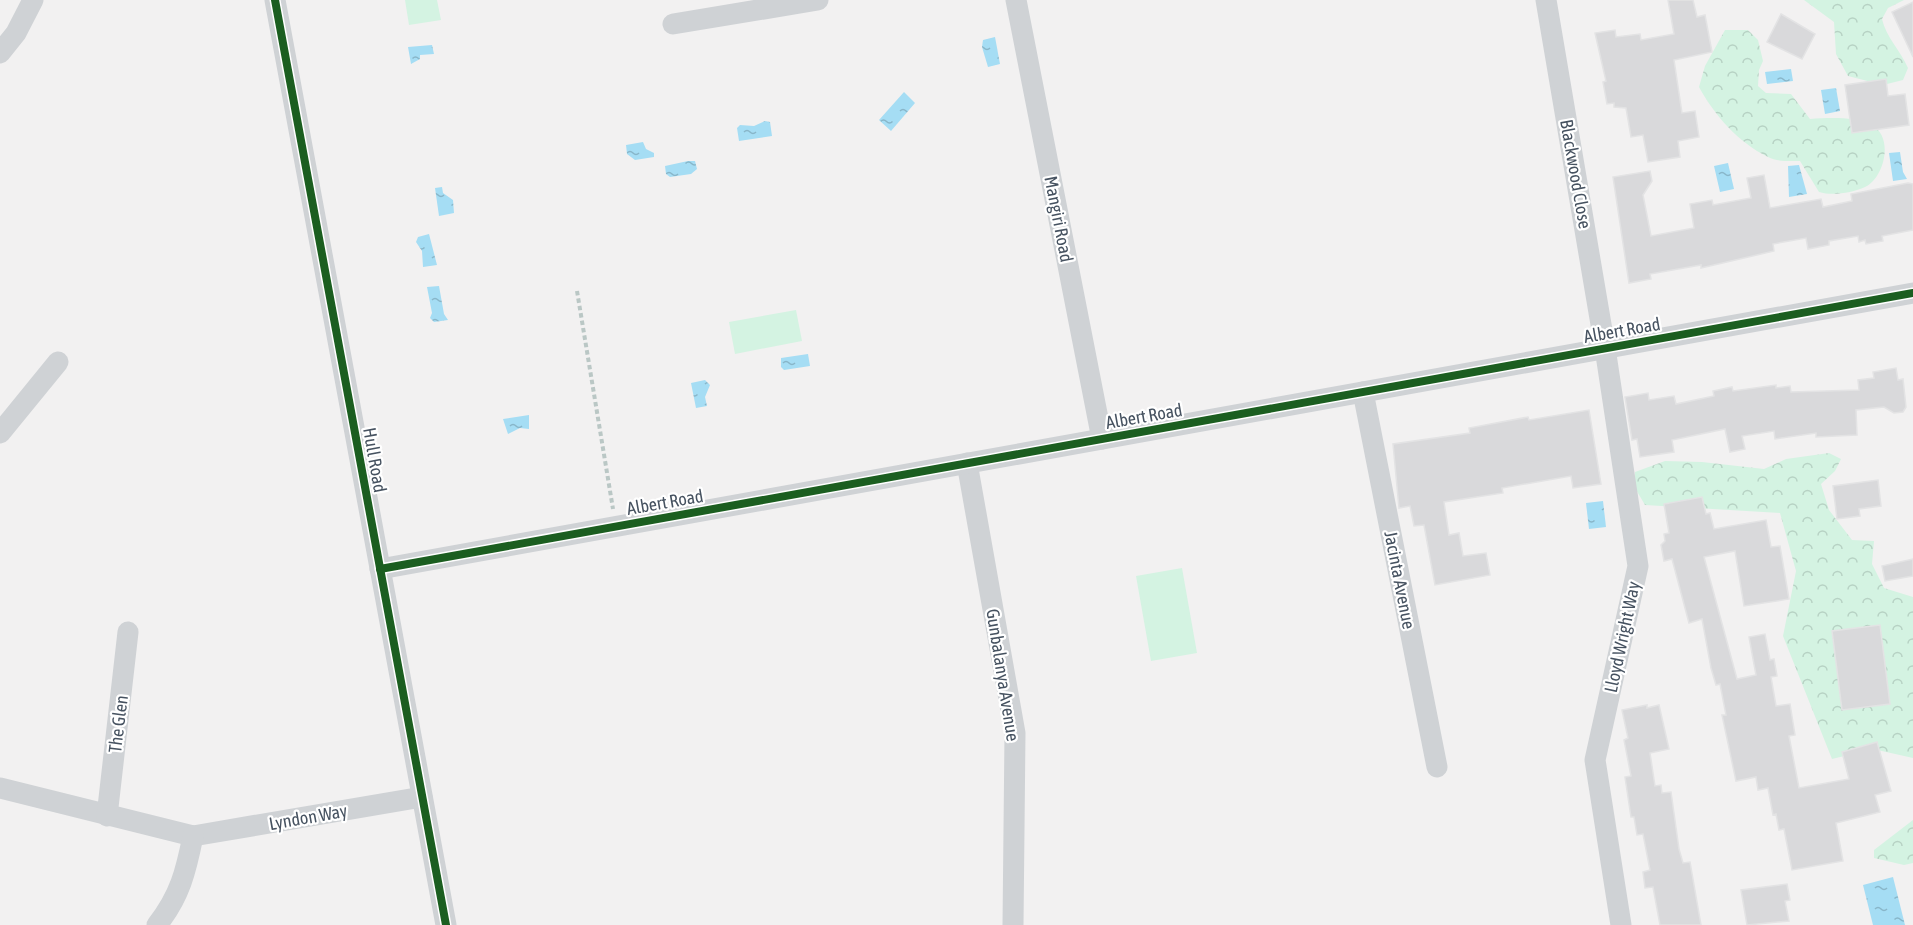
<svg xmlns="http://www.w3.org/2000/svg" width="1913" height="925" viewBox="0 0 1913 925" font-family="'Asap Condensed',sans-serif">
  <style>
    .grass { fill: #d4f3e2 }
    .forest { fill: url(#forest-crowns) }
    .water { fill: url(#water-ripples) }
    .building { fill: #d9d9db; stroke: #e3e3e4; stroke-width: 1.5 }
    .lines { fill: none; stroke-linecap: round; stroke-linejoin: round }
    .path { stroke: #bac7c5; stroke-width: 4; stroke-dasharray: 4.5 3; stroke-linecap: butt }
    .street { stroke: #cfd2d5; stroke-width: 21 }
    .cycleway-casing { stroke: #fff; stroke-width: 11 }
    .cycleway { stroke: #1b5e20; stroke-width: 8 }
    .labels { text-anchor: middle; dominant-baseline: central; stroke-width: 4.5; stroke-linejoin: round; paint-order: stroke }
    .street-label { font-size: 18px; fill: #465260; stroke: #fff }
  </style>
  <defs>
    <pattern id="forest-crowns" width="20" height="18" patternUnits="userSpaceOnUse" patternTransform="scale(1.5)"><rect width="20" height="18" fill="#d4f3e2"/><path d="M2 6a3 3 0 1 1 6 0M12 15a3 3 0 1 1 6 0" fill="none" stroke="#b7d2c4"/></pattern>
    <pattern id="water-ripples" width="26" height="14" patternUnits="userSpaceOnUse" patternTransform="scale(1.5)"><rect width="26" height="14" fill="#a5ddf4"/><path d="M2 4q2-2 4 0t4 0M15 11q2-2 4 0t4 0" fill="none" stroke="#88b6c9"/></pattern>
  </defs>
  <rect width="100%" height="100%" fill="#f2f1f1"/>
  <g class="grass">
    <polygon points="405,0 437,0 441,20 409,25"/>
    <polygon points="796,310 802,341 735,354 729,322"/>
    <polygon points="1182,568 1197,653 1151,661 1136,576"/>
  </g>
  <g class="forest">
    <path d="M1804,0H1904L1888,8L1882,19C1886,37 1900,50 1908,68L1903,80L1883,85L1848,76L1836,54L1834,22Z"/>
    <path d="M1725,30H1748L1758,40L1763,61L1759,70L1758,86L1766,93L1791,94L1810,119C1828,118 1854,116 1871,125C1895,136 1884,179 1865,187C1852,193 1832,196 1819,192L1800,161C1790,161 1777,162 1768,157C1738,142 1715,116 1699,87L1705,66Z"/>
    <polygon points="1829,453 1841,459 1835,471 1821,484 1829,510 1852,540 1874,541 1872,564 1884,588 1913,597 1913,758 1873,749 1832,759 1783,636 1796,571 1780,513 1645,505 1635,488 1635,472 1665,461 1702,462 1764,469 1786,459"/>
    <polygon points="1913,820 1913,863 1904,865 1874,858 1874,850"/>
  </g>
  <g class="water">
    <polygon points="995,37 1000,64 988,67 982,47 983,40"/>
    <polygon points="432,45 434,54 420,55 420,59 411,64 408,47"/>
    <polygon points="1791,69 1793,81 1767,84 1765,72"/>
    <polygon points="1836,88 1840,111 1825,114 1821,90"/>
    <polygon points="904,92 915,103 891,131 879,120"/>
    <polygon points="765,121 770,122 772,136 739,141 737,128 740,125 754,126"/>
    <polygon points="643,142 646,149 654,153 654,157 635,160 627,154 626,145"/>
    <polygon points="1900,152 1903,172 1907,179 1893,181 1889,153"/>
    <polygon points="688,161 695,161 697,169 691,174 670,177 666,174 665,166"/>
    <polygon points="1728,163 1734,189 1720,192 1714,166"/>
    <polygon points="1799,165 1807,194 1789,197 1788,166"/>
    <polygon points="442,187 443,193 453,200 454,213 439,216 435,188"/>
    <polygon points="429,234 437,265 423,267 422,251 416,242 418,237"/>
    <polygon points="439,286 444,314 448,320 434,322 430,318 432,313 427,287"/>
    <polygon points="808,354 810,366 784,370 781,367 781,358"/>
    <polygon points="705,380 710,385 705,397 707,406 696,408 691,383"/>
    <polygon points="529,415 529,429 520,428 508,434 503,419"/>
    <polygon points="1603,501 1606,527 1589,529 1586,503"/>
    <polygon points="1893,877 1905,925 1873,925 1863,885"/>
  </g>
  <g class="building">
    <polygon points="1668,0 1693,0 1697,17 1705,15 1712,52 1674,60 1682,113 1695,111 1699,137 1678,141 1680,157 1648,162 1643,135 1631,137 1626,108 1614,107 1614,103 1607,104 1603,82 1606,81 1595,33 1615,30 1616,37 1640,34 1641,40 1674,34"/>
    <polygon points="1913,2 1913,57 1892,12"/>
    <polygon points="1781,14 1815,34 1802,59 1767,42"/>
    <polygon points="1886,79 1888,96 1905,94 1909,125 1852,133 1845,85"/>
    <polygon points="1650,171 1652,181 1643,195 1651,236 1694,228 1690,204 1712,200 1713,205 1751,198 1747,178 1764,175 1770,208 1821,199 1823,207 1852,201 1851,194 1908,183 1913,184 1913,230 1882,236 1883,241 1866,244 1865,240 1859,242 1858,236 1829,241 1829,245 1808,249 1806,238 1773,244 1774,251 1701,268 1701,265 1650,274 1651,279 1629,283 1613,177"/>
    <polygon points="1896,368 1898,380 1903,379 1906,407 1903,412 1894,413 1884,407 1856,410 1857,435 1816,437 1816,433 1775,439 1774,431 1742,436 1745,449 1730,452 1725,429 1672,440 1674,452 1640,457 1637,439 1632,440 1625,397 1648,393 1649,400 1674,396 1676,404 1714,396 1713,391 1732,387 1733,391 1776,385 1776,388 1790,386 1791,392 1859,390 1858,380 1874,378 1873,372"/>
    <polygon points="1589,410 1601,484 1573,488 1571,476 1502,488 1503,493 1444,502 1449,535 1459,533 1463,556 1486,553 1490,575 1435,585 1424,525 1414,526 1410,506 1399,508 1393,444 1470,433 1469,428 1528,417 1529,420"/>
    <polygon points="1878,480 1881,506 1859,509 1860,516 1837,519 1833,486"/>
    <polygon points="1702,497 1706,514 1710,513 1714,529 1766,520 1771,547 1780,546 1789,599 1744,606 1735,551 1704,557 1737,679 1756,675 1749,637 1765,634 1770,660 1774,659 1777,676 1771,677 1776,706 1790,704 1795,735 1789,736 1799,788 1849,779 1842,752 1877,742 1891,791 1875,795 1880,812 1836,823 1843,861 1792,870 1784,829 1779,830 1776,814 1773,815 1768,788 1758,790 1756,777 1736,781 1722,715 1726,715 1720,684 1716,685 1711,668 1702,619 1689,623 1672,559 1664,561 1661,545 1665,541 1664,534 1669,533 1664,504"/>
    <polygon points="1913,559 1913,576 1885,581 1882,566"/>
    <polygon points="1880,625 1890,704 1842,710 1832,631"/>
    <polygon points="1647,705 1647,708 1659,705 1669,749 1650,753 1655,786 1661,785 1662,793 1671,792 1679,849 1683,863 1690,862 1701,925 1660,925 1653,887 1645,888 1643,872 1650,870 1643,834 1637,835 1634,817 1631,817 1625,777 1631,776 1624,740 1628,738 1622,710"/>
    <polygon points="1787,884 1790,900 1785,901 1789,921 1747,925 1741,890"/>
  </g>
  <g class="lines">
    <polyline class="path" points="577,291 613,509"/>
    <g class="street">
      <polyline points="275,0 446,925"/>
      <polyline points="1016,0 1102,439"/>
      <polyline points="1546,0 1605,348 1638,566 1595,760 1621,925"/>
      <polyline points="673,24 818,0"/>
      <polyline points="0,53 16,33 33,0"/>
      <polyline points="1363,392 1437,767"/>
      <polyline points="0,433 58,362"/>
      <polyline points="967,463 1015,733 1013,925"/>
      <polyline points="380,569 1913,293"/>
      <polyline points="0,788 193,836 422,797"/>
      <polyline points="107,816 128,632"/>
      <path d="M157,925C180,896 186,871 193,836"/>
    </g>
    <g class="cycleway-casing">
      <g id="cycleway">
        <polyline points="275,0 446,925"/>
        <polyline points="380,569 1913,293"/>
      </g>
    </g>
    <use href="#cycleway" class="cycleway"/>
  </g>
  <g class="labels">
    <g class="street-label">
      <text transform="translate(1576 174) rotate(80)">Blackwood Close</text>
      <text transform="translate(1059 219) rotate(79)">Mangiri Road</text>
      <text transform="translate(1622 330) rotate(-10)">Albert Road</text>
      <text transform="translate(1144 416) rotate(-10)">Albert Road</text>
      <text transform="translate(375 460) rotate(80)">Hull Road</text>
      <text transform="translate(665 502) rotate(-10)">Albert Road</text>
      <text transform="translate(1400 580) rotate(79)">Jacinta Avenue</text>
      <text transform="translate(1622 637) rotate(-78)">Lloyd Wright Way</text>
      <text transform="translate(1003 675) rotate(81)">Gunbalanya Avenue</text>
      <text transform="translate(118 724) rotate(-83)">The Glen</text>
      <text transform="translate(308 817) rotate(-10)">Lyndon Way</text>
    </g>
  </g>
</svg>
